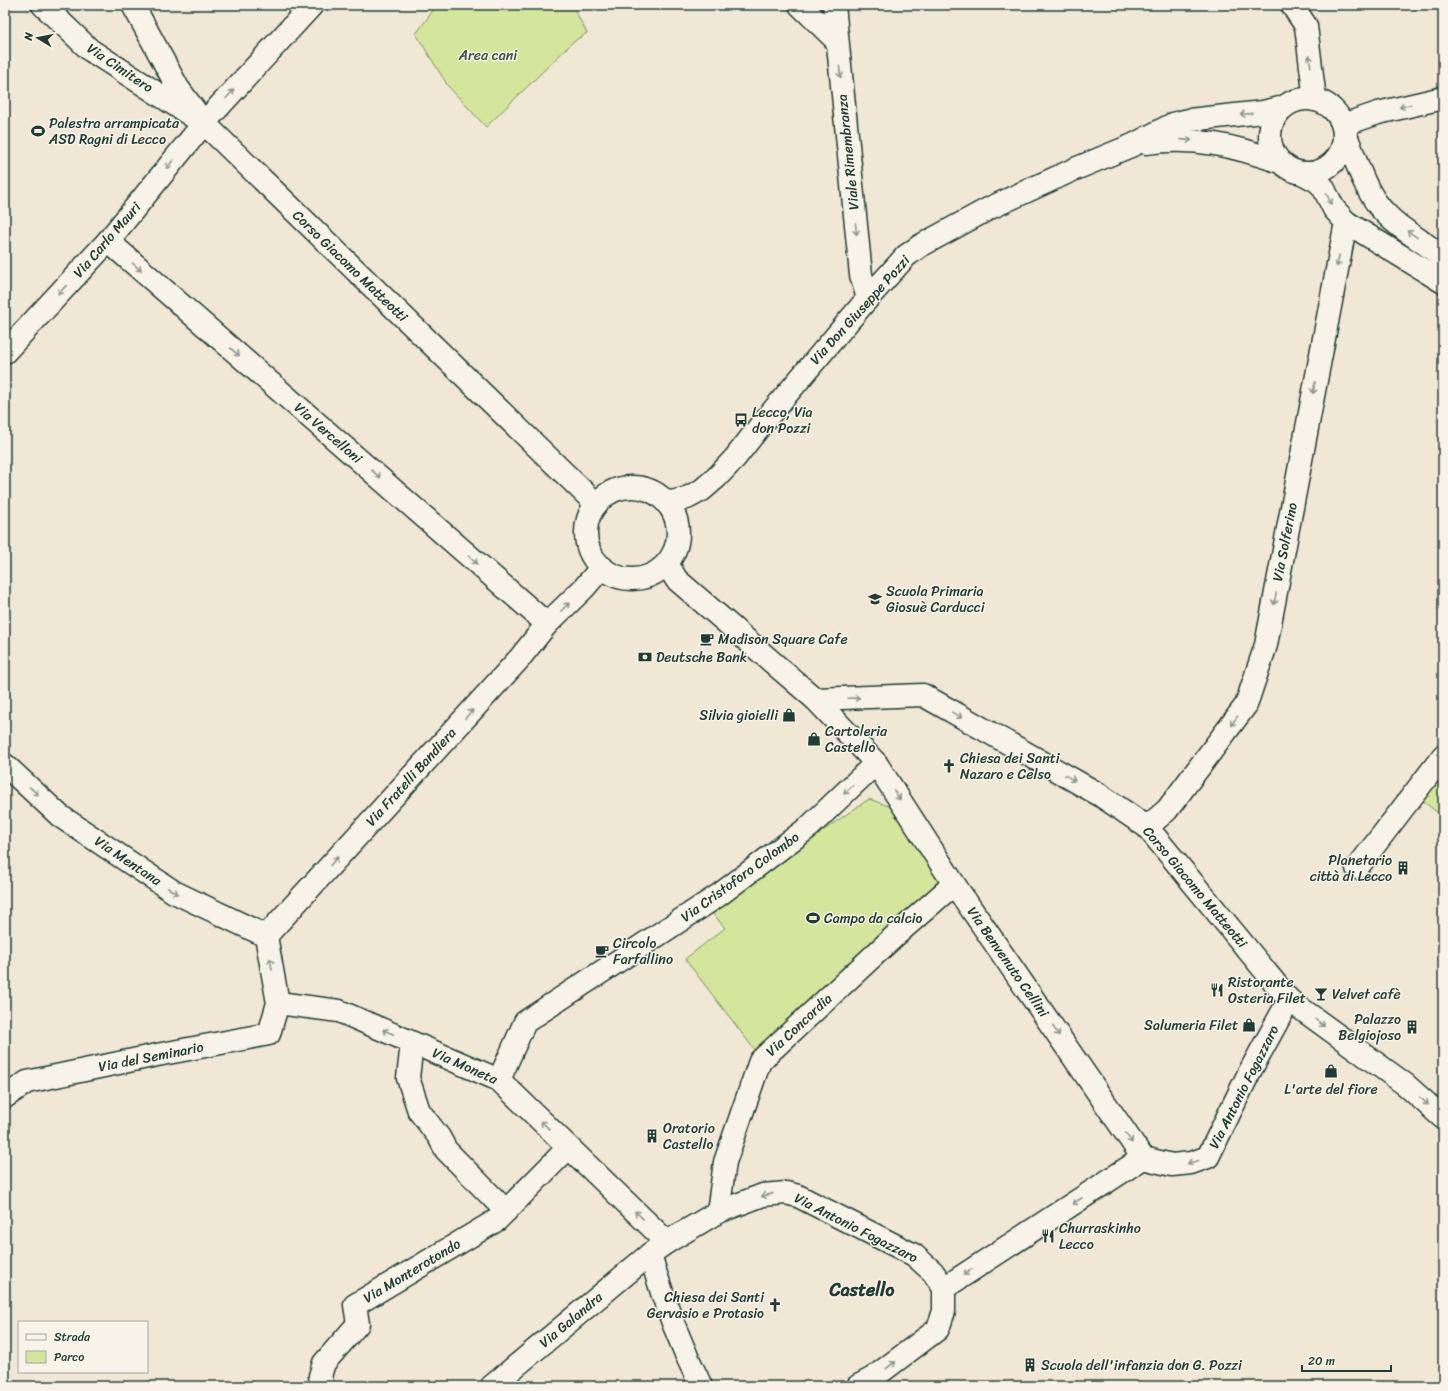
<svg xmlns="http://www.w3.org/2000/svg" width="1448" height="1391" viewBox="0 0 1448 1391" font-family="Sriracha,sans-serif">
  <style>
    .green { fill: #d3e69b; stroke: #799268 }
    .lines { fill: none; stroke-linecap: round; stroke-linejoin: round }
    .pedestrian-casing { stroke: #1f3d34; stroke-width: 25 }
    .minor-casing { stroke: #1f3d34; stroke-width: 25 }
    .tertiary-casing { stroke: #1f3d34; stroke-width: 25 }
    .pedestrian { stroke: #f7f3e8; stroke-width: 22 }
    .minor { stroke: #f7f3e8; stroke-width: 22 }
    .tertiary { stroke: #f7f3e8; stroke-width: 22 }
    .oneway { stroke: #8b988e }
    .labels { text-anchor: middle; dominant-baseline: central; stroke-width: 3; stroke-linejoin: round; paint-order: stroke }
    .park-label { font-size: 14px; fill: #3a5643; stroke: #f7f3e8 }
    .street-label { font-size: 14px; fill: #1f3d34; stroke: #f7f3e8 }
    .poi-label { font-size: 14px; fill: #1f3d34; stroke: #f7f3e8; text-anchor: start }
    .district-label { font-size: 18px; font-weight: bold; fill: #1f3d34; stroke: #f7f3e8 }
  </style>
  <rect width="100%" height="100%" fill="#f0e7d5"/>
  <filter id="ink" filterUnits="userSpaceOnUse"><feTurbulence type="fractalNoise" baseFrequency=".025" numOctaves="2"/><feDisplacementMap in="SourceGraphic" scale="8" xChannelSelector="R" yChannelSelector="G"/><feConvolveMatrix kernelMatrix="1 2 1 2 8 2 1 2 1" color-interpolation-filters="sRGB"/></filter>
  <g filter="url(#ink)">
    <g class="green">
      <polygon points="437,5 572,5 587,33 573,42 486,127 448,86 416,34"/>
      <polygon points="1443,757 1443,817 1414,794"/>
      <polygon points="869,799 900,810 949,883 757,1053 685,959 725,928 709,909"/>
    </g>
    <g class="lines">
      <g class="pedestrian-casing">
        <g id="pedestrian">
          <polyline points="718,1212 725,1162 760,1061 897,934 954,884"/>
          <path d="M650,1254C663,1300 680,1344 701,1386"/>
        </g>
      </g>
      <g class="minor-casing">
        <g id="minor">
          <polyline points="43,5 90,50 203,123"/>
          <polyline points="800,5 836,40"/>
          <polyline points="834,5 861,275 868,298"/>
          <polyline points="1292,5 1306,26 1315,100"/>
          <polyline points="1343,125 1378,113 1443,98"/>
          <polyline points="108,241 547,624"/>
          <polyline points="5,352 108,241 204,123 312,5"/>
          <polyline points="667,563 676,579 815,699 876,763 954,884 1143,1158"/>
          <polyline points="815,699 923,695 1100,795 1147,827 1289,1000 1406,1085 1443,1118"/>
          <polyline points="5,765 60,816 174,892 266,936"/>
          <polyline points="1147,827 1167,810 1246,705 1266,645 1346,222"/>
          <polyline points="1357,868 1443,756"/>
          <polyline points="278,1003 339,1011 499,1080 667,1242"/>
          <polyline points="412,1043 408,1078 419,1111 439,1137 446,1150 506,1211"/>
          <polyline points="499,1080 525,1022 719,895 809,827 876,763"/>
          <polyline points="5,1097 27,1082 162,1054 269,1034 278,1003 266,936 519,659 547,624 584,588 602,567"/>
          <polyline points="944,1288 1143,1158 1172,1165 1191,1163 1208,1157 1249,1073 1289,1000"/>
          <polyline points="323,1386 320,1376 324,1363 358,1324 355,1305 497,1220 568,1148"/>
          <polyline points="492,1386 650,1254 667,1242 718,1212 763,1195 786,1193 798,1196 914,1255 933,1272 944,1288 944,1311 938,1329 873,1378 858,1386"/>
        </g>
      </g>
      <g class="tertiary-casing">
        <g id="tertiary">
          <polyline points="133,5 178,88 204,123 596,504"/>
          <circle cx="1307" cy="136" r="37"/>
          <path d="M1344,130C1356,159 1364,193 1387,215C1403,232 1426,242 1443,258"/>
          <path d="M1146,143C1194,136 1235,146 1280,162"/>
          <polyline points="1302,173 1317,181 1323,187 1334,209 1346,222 1443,282"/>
          <circle cx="632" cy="533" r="46"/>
          <polyline points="668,503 687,498 702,490 717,477 735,458 760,426 868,298 906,256 920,246 990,208 1075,169 1133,145 1173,124 1189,120 1263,112 1284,107"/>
        </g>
      </g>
      <use href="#pedestrian" class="pedestrian"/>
      <use href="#minor" class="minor"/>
      <use href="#tertiary" class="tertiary"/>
    </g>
    <defs><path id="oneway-shaft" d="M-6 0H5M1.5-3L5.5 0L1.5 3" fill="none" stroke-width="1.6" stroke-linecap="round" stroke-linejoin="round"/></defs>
    <g class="oneway">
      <use href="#oneway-shaft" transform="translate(1310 61) rotate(-97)"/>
      <use href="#oneway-shaft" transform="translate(840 72) rotate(84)"/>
      <use href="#oneway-shaft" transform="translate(230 94) rotate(-48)"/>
      <use href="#oneway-shaft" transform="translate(1405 106) rotate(167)"/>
      <use href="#oneway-shaft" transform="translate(1246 114) rotate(174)"/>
      <use href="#oneway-shaft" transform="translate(1186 140) rotate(4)"/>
      <use href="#oneway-shaft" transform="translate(170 164) rotate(129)"/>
      <use href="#oneway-shaft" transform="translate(1329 199) rotate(64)"/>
      <use href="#oneway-shaft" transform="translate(856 229) rotate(84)"/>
      <use href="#oneway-shaft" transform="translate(1412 234) rotate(-146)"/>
      <use href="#oneway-shaft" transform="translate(1338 261) rotate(101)"/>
      <use href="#oneway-shaft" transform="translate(137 267) rotate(41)"/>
      <use href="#oneway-shaft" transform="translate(62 290) rotate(133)"/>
      <use href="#oneway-shaft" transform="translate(235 352) rotate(41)"/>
      <use href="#oneway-shaft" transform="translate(1314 388) rotate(101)"/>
      <use href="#oneway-shaft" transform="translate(376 474) rotate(41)"/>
      <use href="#oneway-shaft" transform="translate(473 560) rotate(41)"/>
      <use href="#oneway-shaft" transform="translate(1275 599) rotate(101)"/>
      <use href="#oneway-shaft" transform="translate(565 607) rotate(-45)"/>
      <use href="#oneway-shaft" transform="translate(854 698) rotate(-2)"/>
      <use href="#oneway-shaft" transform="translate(469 714) rotate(-48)"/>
      <use href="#oneway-shaft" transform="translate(957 715) rotate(29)"/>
      <use href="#oneway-shaft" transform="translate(1234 721) rotate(127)"/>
      <use href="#oneway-shaft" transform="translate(1070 778) rotate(29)"/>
      <use href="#oneway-shaft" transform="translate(848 790) rotate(136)"/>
      <use href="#oneway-shaft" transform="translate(34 791) rotate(43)"/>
      <use href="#oneway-shaft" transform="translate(897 795) rotate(57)"/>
      <use href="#oneway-shaft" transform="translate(334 861) rotate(-48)"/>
      <use href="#oneway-shaft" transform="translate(173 891) rotate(30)"/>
      <use href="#oneway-shaft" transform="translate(271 964) rotate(-101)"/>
      <use href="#oneway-shaft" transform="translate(1320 1023) rotate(36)"/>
      <use href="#oneway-shaft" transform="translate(1056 1031) rotate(55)"/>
      <use href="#oneway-shaft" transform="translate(388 1032) rotate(-157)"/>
      <use href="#oneway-shaft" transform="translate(1424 1101) rotate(42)"/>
      <use href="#oneway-shaft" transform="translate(545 1125) rotate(-136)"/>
      <use href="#oneway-shaft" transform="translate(1129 1138) rotate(55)"/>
      <use href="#oneway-shaft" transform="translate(1193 1162) rotate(165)"/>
      <use href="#oneway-shaft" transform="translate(767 1195) rotate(167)"/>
      <use href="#oneway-shaft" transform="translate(1077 1201) rotate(147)"/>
      <use href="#oneway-shaft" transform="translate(639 1215) rotate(-136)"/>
      <use href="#oneway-shaft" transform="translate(968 1272) rotate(146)"/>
      <use href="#oneway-shaft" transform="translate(891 1365) rotate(-37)"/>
    </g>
  </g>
  <defs>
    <g id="stadium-bare" transform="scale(1.08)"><path d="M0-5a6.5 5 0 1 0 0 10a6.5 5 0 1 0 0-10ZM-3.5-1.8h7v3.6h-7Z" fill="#1f3d34" stroke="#f7f3e8" stroke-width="2.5" paint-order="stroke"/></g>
    <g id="bus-bare" transform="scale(1.08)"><path d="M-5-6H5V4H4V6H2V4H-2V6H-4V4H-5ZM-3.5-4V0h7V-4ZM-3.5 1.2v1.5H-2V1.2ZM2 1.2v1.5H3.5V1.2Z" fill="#1f3d34" stroke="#f7f3e8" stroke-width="2.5" paint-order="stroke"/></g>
    <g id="school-bare" transform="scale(1.08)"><path d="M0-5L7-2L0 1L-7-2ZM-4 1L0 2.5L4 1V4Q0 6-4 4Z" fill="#1f3d34" stroke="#f7f3e8" stroke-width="2.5" paint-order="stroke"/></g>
    <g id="cafe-bare" transform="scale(1.08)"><path d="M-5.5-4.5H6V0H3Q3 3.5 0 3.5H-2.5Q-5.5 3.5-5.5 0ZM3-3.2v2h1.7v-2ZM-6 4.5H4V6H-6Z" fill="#1f3d34" stroke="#f7f3e8" stroke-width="2.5" paint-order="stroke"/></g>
    <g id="bank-bare" transform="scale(1.08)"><path d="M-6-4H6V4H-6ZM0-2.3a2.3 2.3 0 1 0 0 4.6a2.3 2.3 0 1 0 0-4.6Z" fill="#1f3d34" stroke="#f7f3e8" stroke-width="2.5" paint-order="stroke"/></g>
    <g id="shop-bare" transform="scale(1.08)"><path d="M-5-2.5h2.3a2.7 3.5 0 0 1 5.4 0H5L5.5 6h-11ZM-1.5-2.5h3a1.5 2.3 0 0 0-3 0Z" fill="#1f3d34" stroke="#f7f3e8" stroke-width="2.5" paint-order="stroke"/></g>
    <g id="church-bare" transform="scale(1.08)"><path d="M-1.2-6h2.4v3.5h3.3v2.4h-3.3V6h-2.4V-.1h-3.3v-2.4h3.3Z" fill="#1f3d34" stroke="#f7f3e8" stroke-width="2.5" paint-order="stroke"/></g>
    <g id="building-bare" transform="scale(1.08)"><path d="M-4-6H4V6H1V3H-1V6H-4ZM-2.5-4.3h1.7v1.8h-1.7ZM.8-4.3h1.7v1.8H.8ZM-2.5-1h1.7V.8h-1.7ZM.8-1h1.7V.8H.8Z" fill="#1f3d34" stroke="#f7f3e8" stroke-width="2.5" paint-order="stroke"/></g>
    <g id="restaurant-bare" transform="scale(1.08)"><path d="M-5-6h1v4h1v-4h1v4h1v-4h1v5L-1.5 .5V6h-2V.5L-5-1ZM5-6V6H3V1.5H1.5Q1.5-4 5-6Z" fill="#1f3d34" stroke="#f7f3e8" stroke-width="2.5" paint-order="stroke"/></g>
    <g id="bar-bare" transform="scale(1.08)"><path d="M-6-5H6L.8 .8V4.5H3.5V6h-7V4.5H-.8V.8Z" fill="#1f3d34" stroke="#f7f3e8" stroke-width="2.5" paint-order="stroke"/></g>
  </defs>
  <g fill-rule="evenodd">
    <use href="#stadium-bare" x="38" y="131"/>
    <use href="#bus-bare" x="741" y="420"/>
    <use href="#school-bare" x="875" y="599"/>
    <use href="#cafe-bare" x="707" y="639"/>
    <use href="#bank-bare" x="645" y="657"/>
    <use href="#shop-bare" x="789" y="715"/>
    <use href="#shop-bare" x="814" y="739"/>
    <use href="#church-bare" x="949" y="766"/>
    <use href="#building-bare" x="1403" y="868"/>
    <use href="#stadium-bare" x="813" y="918"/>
    <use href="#cafe-bare" x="602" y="951"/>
    <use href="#restaurant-bare" x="1217" y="990"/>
    <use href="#bar-bare" x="1321" y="994"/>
    <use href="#shop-bare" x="1249" y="1025"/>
    <use href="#building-bare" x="1412" y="1027"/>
    <use href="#shop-bare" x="1331" y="1071"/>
    <use href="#building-bare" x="652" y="1136"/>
    <use href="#restaurant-bare" x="1048" y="1236"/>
    <use href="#church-bare" x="775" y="1305"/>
    <use href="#building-bare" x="1030" y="1365"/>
  </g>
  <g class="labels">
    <g class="park-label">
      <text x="488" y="55">Area cani</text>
    </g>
    <g class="street-label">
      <text transform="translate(120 68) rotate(34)">Via Cimitero</text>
      <text transform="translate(848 152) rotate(-96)">Viale Rimembranza</text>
      <text transform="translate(107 240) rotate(-49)">Via Carlo Mauri</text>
      <text transform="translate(350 266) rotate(44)">Corso Giacomo Matteotti</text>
      <text transform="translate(860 310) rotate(-48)">Via Don Giuseppe Pozzi</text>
      <text transform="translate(328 433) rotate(41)">Via Vercelloni</text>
      <text transform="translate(1285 542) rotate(-79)">Via Solferino</text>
      <text transform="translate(411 777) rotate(-48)">Via Fratelli Bandiera</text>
      <text transform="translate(128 861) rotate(34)">Via Mentana</text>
      <text transform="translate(740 877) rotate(-36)">Via Cristoforo Colombo</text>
      <text transform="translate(1195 887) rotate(50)">Corso Giacomo Matteotti</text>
      <text transform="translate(1008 962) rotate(55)">Via Benvenuto Cellini</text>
      <text transform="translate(799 1025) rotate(-43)">Via Concordia</text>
      <text transform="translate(151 1057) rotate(-11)">Via del Seminario</text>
      <text transform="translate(465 1066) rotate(24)">Via Moneta</text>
      <text transform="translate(1244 1087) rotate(-63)">Via Antonio Fogazzaro</text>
      <text transform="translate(856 1228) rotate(27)">Via Antonio Fogazzaro</text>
      <text transform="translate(412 1271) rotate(-31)">Via Monterotondo</text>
      <text transform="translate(571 1320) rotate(-40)">Via Galandra</text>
    </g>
    <g class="poi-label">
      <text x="49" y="123">Palestra arrampicata<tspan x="49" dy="16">ASD Ragni di Lecco</tspan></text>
      <text x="752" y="412">Lecco, Via<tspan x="752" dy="16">don Pozzi</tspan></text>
      <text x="886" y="591">Scuola Primaria<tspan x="886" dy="16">Giosuè Carducci</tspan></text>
      <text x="718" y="639">Madison Square Cafe</text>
      <text x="656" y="657">Deutsche Bank</text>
      <text x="778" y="715" text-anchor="end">Silvia gioielli</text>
      <text x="825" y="731">Cartoleria<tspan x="825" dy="16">Castello</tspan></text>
      <text x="960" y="758">Chiesa dei Santi<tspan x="960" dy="16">Nazaro e Celso</tspan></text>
      <text x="1392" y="860" text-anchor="end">Planetario<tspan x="1392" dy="16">città di Lecco</tspan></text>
      <text x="824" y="918">Campo da calcio</text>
      <text x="613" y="943">Circolo<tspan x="613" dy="16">Farfallino</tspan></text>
      <text x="1228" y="982">Ristorante<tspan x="1228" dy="16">Osteria Filet</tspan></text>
      <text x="1332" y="994">Velvet cafè</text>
      <text x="1401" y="1019" text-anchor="end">Palazzo<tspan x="1401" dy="16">Belgiojoso</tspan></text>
      <text x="1238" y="1025" text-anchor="end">Salumeria Filet</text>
      <text x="1331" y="1089" text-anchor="middle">L'arte del fiore</text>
      <text x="663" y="1128">Oratorio<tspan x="663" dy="16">Castello</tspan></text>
      <text x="1059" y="1228">Churraskinho<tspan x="1059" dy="16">Lecco</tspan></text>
      <text x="764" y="1297" text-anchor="end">Chiesa dei Santi<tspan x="764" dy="16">Gervasio e Protasio</tspan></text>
      <text x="1041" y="1365">Scuola dell'infanzia don G. Pozzi</text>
    </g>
    <g class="district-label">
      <text x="862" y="1290">Castello</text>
    </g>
  </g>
  <rect width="1448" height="1391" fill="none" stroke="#f7f3e8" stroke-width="20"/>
  <rect x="10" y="10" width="1428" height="1371" fill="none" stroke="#1f3d34" stroke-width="1.5" filter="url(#ink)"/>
  <rect x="18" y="1321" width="130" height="52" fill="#f7f3e8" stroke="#a1aaa0"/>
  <rect x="26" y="1334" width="20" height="6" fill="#f7f3e8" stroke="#a1aaa0"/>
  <text x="54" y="1341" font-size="12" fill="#1f3d34">Strada</text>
  <rect x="26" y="1351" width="20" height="12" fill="#d3e69b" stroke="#a1aaa0"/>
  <text x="54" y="1361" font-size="12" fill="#1f3d34">Parco</text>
  <g transform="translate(38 38) rotate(280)" stroke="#f7f3e8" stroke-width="3" paint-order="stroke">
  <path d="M0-3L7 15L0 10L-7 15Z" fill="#1f3d34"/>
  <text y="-6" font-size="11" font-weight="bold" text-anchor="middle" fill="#1f3d34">N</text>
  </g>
  <path d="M1302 1365v6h89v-6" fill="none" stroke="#1f3d34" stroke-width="2"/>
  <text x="1308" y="1365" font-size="12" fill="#1f3d34" stroke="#f7f3e8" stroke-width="3" paint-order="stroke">20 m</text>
</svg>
